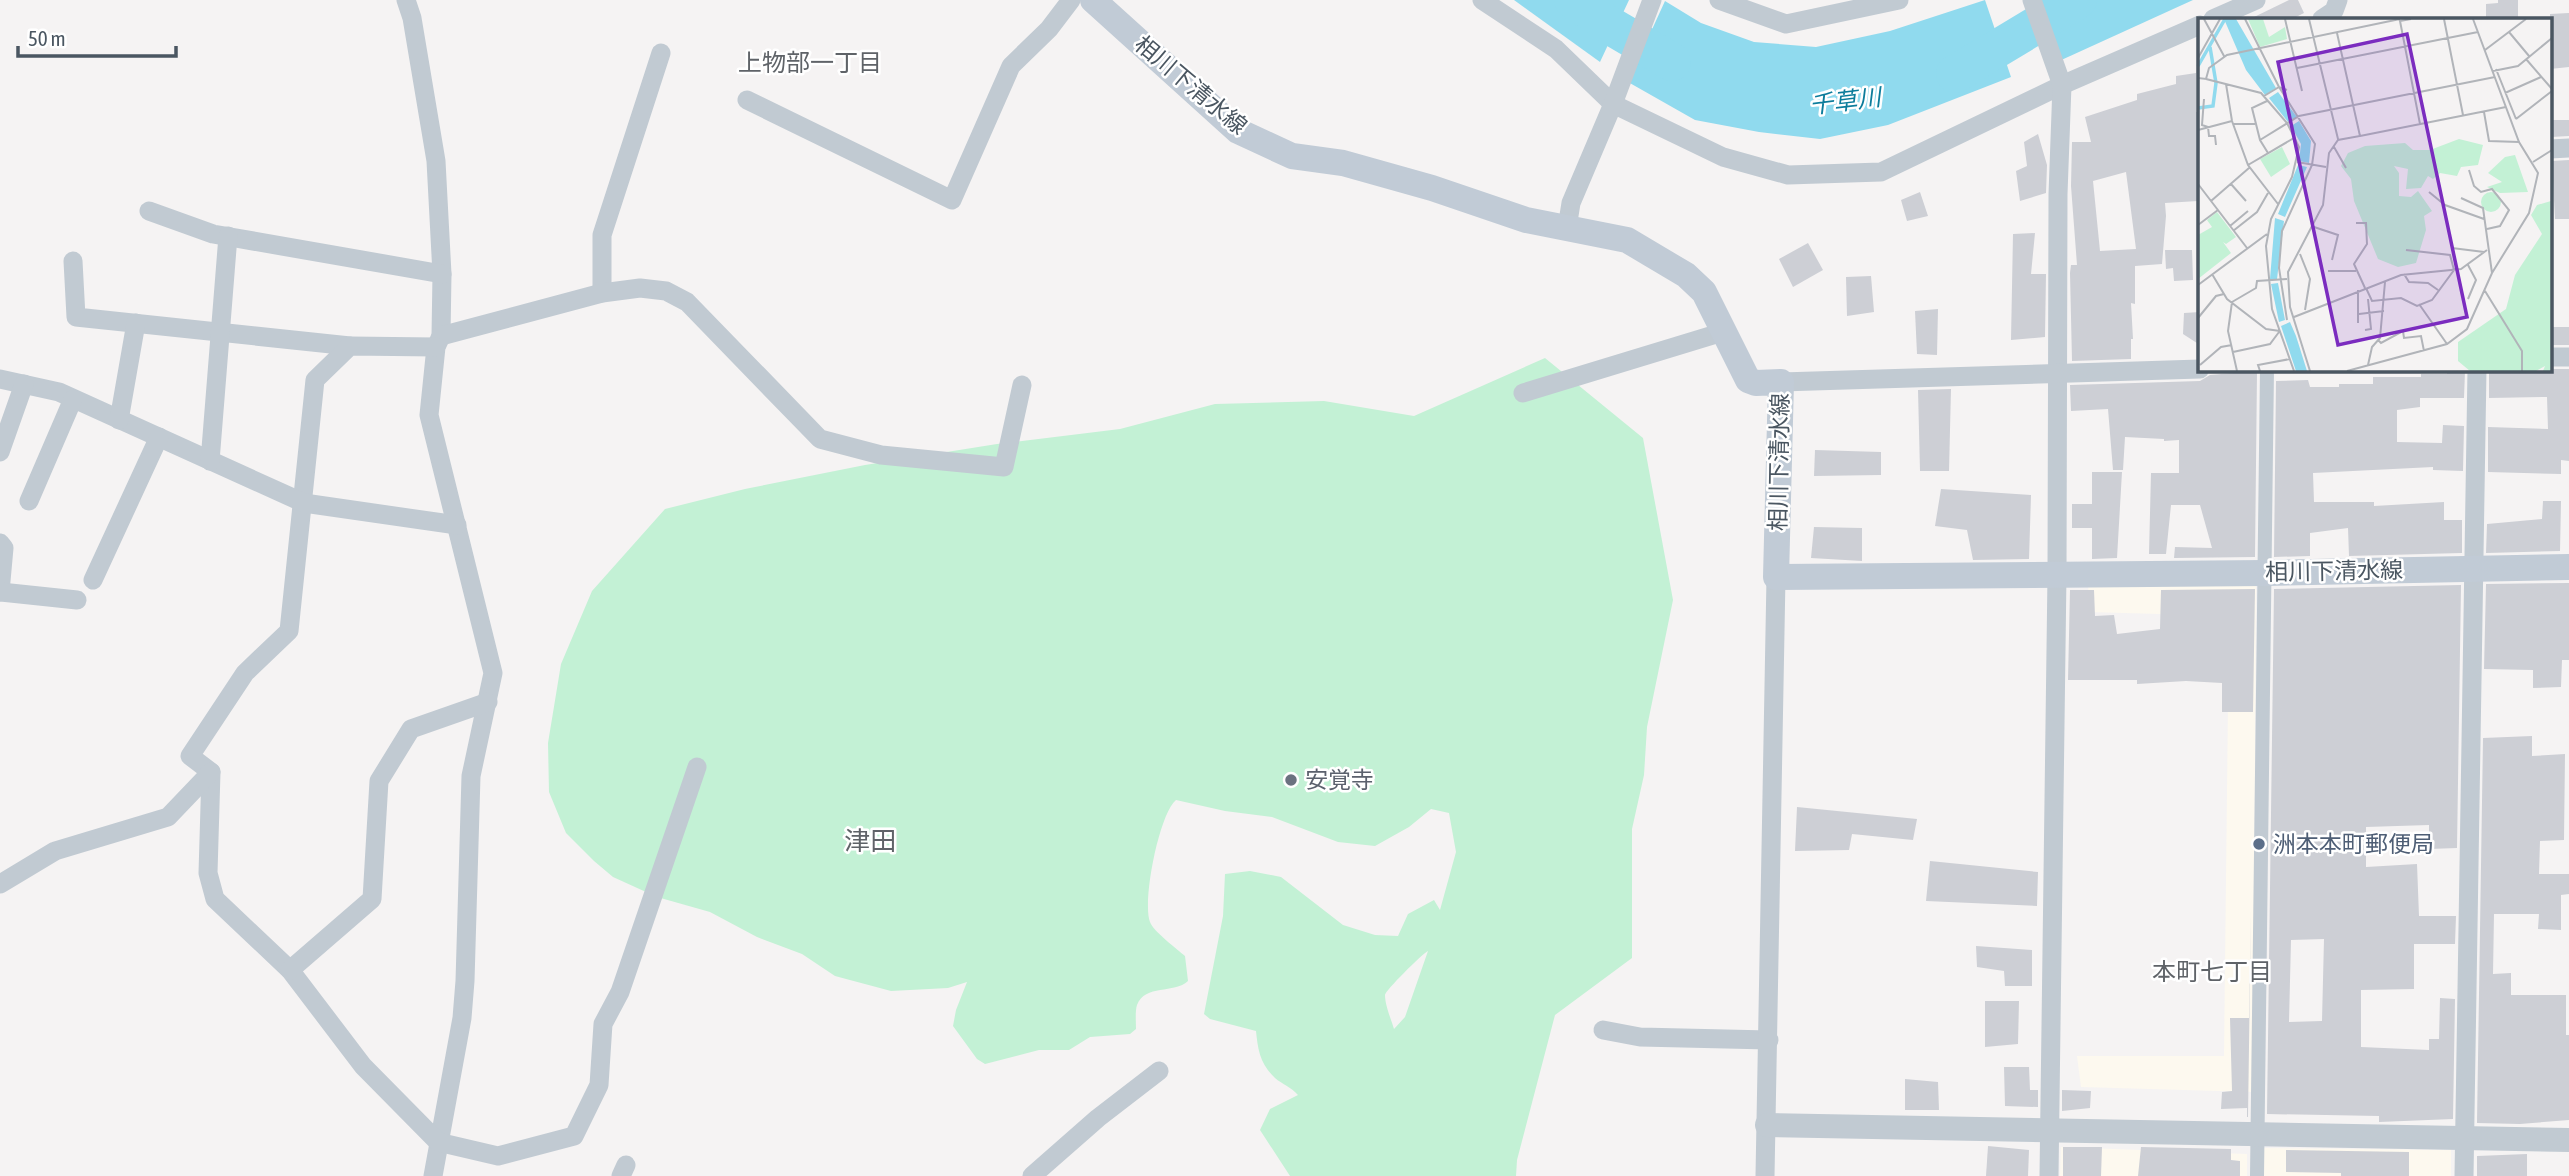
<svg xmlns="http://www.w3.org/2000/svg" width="2569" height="1176" viewBox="0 0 2569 1176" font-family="'Asap Condensed','Noto Sans JP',sans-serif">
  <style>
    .commercial { fill: #fdf9ef }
    .green { fill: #c3f1d5; fill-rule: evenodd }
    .water { fill: #90daee }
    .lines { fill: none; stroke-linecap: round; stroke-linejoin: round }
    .river { stroke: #90daee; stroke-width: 38 }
    .building { fill: #cdcfd5; fill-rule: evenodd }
    .pedestrian { stroke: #c1cad2; stroke-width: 14 }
    .minor { stroke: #c1cad2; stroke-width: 19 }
    .tertiary { stroke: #c1cad2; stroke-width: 24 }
    .secondary { stroke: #c1cbd6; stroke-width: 26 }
    .worship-dot { fill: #6b7280; stroke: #fff; stroke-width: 2.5 }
    .service-dot { fill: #5c6f8a; stroke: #fff; stroke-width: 2.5 }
    .labels { text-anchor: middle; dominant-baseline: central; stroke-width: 5; stroke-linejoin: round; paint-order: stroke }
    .street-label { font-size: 23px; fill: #4a5661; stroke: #fff }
    .worship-label { font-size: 23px; fill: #5b616d; stroke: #fff; text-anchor: start }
    .service-label { font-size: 23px; fill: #4e5e75; stroke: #fff; text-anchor: start }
    .neighbourhood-label { font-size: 24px; fill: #5f6368; stroke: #fff }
    .water-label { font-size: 24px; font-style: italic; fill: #0c7c9b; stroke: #fff }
    .quarter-label { font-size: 26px; fill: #5f6368; stroke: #fff }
    .inset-river { fill: none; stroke: #90daee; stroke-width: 3.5 }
    .inset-road { fill: none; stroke: #b1b4b9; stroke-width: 2 }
    .view { fill: #7b2cbf; fill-opacity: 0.15; stroke: #7b2cbf; stroke-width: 3.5 }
    .inset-edge { fill: none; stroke: #4a5661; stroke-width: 3.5 }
  </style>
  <rect width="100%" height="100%" fill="#f5f3f3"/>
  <g class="commercial">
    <polygon points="2088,578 2256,580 2253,1092 2081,1087 2077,1056 2224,1056 2229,616 2089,612"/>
    <polygon points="2061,1147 2247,1154 2247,1176 2060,1176"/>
    <polygon points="2263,1148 2451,1150 2451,1176 2262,1176"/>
  </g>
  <path class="green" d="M1545,358L1643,438L1673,600L1647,727L1644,775L1632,829V958L1555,1015L1517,1160L1516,1176H1290L1260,1130L1270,1109L1298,1095C1291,1087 1282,1084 1275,1078C1260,1064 1258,1050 1256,1031L1210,1019L1204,1014L1223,916L1225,874L1250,871L1281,877L1343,925L1375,935L1398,936L1408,914L1434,900L1440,910L1456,852L1449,813L1431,809L1409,827L1375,846L1338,842L1272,817L1225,811L1176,800C1159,814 1142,902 1150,922C1153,931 1177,949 1185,956L1188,981C1174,994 1145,984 1137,1005C1135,1011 1136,1022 1136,1029L1130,1034L1090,1037L1069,1050H1039L985,1064L977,1059L953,1026L956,1010L967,982L948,988L891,991L835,976L802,954L757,937L710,912L657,897L613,877L594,861L566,833L549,792L548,743L561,664L592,591L665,509L745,489L865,465L997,444L1120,429L1215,404L1324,401L1414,416ZM1428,951L1405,1017L1394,1029C1391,1019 1385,1005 1385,995C1385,991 1422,954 1428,951Z"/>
  <g class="water">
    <polygon points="1514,0 1629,0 1600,62"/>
    <polygon points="1985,0 2011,77 1888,125 1820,139 1759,132 1695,120 1628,82 1665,1 1701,23 1754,42 1816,47 1890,31"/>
    <polygon points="2038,0 2193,0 2057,62"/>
  </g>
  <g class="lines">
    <g class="river">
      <polyline points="1573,0 1609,25 1672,62"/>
      <polyline points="1955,74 2078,0"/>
    </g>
  </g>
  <g class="building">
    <polygon points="2289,0 2298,0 2304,13 2292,19 2250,19"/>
    <polygon points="2498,0 2518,0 2518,19 2486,19 2486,4 2498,3"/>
    <polygon points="2569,13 2569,67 2550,69 2550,14"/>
    <path d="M2196,73V112H2200L2198,201L2165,203L2166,216L2162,264L2135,266V304L2131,303L2133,339H2131V359L2072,361L2070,273L2071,265H2077L2071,186L2072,142H2091L2085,117L2137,100V94L2176,84V76ZM2126,172L2136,249L2100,251L2093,181Z"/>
    <polygon points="2551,120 2569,120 2569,136 2551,137"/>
    <polygon points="2038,134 2047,165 2046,193 2020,201 2016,171 2027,166 2024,142"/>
    <polygon points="2569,160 2569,219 2555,219 2552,161"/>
    <polygon points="1920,192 1928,216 1907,221 1901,200"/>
    <polygon points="2035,233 2031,274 2046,274 2045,337 2011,340 2013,234"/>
    <polygon points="1808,243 1823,270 1793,287 1779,259"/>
    <polygon points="2165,250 2192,250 2193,280 2174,281 2173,268 2166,269"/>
    <polygon points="1871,276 1874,312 1847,316 1846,277"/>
    <polygon points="1938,309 1937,355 1917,354 1915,311"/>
    <polygon points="2200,312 2200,345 2183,334 2184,313"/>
    <rect x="2550" y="327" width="19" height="18"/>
    <polygon points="2489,369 2569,369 2569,461 2561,460 2561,474 2488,472 2488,427 2548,429 2547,397 2489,398"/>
    <polygon points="2465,371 2464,398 2420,398 2420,407 2397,410 2397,442 2442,443 2443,425 2464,426 2463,471 2433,470 2433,467 2313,473 2314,502 2374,502 2374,506 2444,502 2444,520 2462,520 2462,553 2349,556 2348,528 2310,533 2310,556 2274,557 2276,381 2308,380 2310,387 2339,387 2339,384 2373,384 2373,377 2421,377 2421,374 2447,374 2447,372"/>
    <polygon points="2245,372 2257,372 2255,557 2174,558 2175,547 2212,548 2200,505 2171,505 2166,554 2149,554 2151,473 2179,473 2179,440 2164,441 2164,439 2125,437 2123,470 2113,470 2108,409 2071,411 2070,385 2200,381 2210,375"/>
    <polygon points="1951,389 1949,471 1920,471 1918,390"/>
    <polygon points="1815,450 1881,452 1881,475 1814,476"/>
    <polygon points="2092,472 2122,472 2117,558 2092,559 2092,528 2072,528 2072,504 2092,504"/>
    <polygon points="1941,489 2031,495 2029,559 1973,560 1967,530 1935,526"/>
    <polygon points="2543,501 2561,501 2560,551 2486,553 2487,524 2542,519"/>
    <polygon points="1814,527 1862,528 1862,561 1811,558"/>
    <polygon points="2569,583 2569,660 2562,660 2561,687 2533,688 2533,670 2484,669 2486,584"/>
    <path d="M2461,585L2457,848L2429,849V825L2366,827V867L2417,864L2419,916H2456L2455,944H2414V989L2361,990V1047L2429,1050V1039H2439L2440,998L2455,999L2453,1119L2379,1122V1116L2267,1114L2274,589ZM2324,939L2322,1021L2289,1022L2291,940Z"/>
    <polygon points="2255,589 2253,712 2222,712 2222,683 2186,681 2137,684 2137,680 2068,680 2070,590 2094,590 2095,616 2114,615 2117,634 2160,629 2161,590"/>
    <polygon points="2532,736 2532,756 2565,754 2564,840 2540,841 2539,874 2569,874 2569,894 2561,895 2561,930 2538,929 2539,914 2494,914 2493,974 2511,973 2511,995 2566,995 2566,1035 2569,1035 2569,1120 2520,1124 2477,1123 2483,738"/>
    <polygon points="1797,807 1917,819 1913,840 1852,834 1849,850 1795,851"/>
    <polygon points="1930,861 2038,872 2037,906 1926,901"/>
    <polygon points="2251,907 2248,1117 2247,1117 2247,1108 2221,1109 2222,1092 2232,1091 2230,1018 2249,1018"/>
    <polygon points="1976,946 2032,950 2032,986 2005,986 2004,971 1977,967"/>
    <polygon points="1985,1001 2019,1001 2018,1044 1985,1047"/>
    <polygon points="2004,1067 2029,1067 2030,1090 2038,1090 2038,1107 2005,1106"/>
    <polygon points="1905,1079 1938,1082 1939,1110 1905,1110"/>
    <polygon points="2062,1090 2091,1091 2090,1108 2062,1111"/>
    <polygon points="1988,1146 2029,1150 2028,1176 1986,1176"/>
    <polygon points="2063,1147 2102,1147 2101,1176 2063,1176"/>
    <polygon points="2141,1147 2231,1149 2231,1160 2240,1161 2240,1176 2138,1176"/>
    <polygon points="2286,1150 2409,1152 2409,1176 2341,1176 2341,1173 2286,1172"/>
    <polygon points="2527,1154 2527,1176 2477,1176 2477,1156"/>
  </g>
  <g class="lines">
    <polyline class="pedestrian" points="2257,1176 2267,369"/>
    <g class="minor">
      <polyline points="406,0 412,18 436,161 442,274 441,336 436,347 429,415 493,673 471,776 465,981 462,1018 433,1176"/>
      <polyline points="1482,0 1556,49 1613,104 1723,157 1788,175 1881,172 2062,85 2200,25"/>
      <polyline points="1719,0 1786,24 1899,0"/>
      <polyline points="2032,0 2062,85 2058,194 2057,574 2049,1176"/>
      <polyline points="2213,19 2256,0"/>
      <polyline points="2322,19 2334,11 2338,0"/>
      <polyline points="747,100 952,200 1011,66 1049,29 1071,0"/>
      <polyline points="2550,149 2569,148"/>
      <polyline points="149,211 213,234 442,274"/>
      <polyline points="1567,228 1571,203 1613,104 1652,0"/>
      <polyline points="73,261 76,317 350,346"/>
      <polyline points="602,293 602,235 661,53"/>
      <polyline points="441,336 602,293 640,288 666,291 687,302 820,439 881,455 1004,467 1022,385"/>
      <polyline points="436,347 350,346 315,380 289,631 245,673 190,756 211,772 208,873 215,899 290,970 363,1066 438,1142 498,1156 574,1136 599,1085 603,1024 620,992 697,767"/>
      <polyline points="2550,357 2569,357"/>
      <polyline points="0,379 59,392 304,503 457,525"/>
      <polyline points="1781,382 2200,369"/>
      <polyline points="1523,393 1723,332"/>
      <polyline points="119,420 136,323"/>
      <polyline points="0,452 24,384"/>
      <polyline points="210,461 228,236"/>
      <polyline points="29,501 73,399"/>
      <polyline points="0,543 4,548 0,592"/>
      <polyline points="93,580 159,437"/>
      <polyline points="1,592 77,600"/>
      <polyline points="0,884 55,851 168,817 211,772"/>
      <polyline points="290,970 372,899 379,781 411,729 488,702"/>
      <polyline points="1603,1030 1640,1037 1769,1040"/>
      <polyline points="621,1176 626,1165"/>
      <polyline points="1032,1176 1098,1118 1159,1071"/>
      <polyline points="1765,1176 1776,577"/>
      <polyline points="2464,1176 2477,369"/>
    </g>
    <polyline class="tertiary" points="1767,1125 2569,1140"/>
    <polyline class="secondary" points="1093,0 1238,131 1292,156 1343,163 1432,188 1526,220 1627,240 1686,275 1704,292 1748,380 1756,383 1781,382 1776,577 2266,573 2569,567"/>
  </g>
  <circle class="worship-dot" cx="1291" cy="780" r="7"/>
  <circle class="service-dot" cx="2259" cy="844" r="7"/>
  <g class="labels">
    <g class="street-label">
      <text transform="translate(1191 85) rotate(40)">相川下清水線</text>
      <text transform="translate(1779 462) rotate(-89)">相川下清水線</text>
      <text transform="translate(2334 571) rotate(-1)">相川下清水線</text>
    </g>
    <g class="worship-label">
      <text x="1305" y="780">安覚寺</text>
    </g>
    <g class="service-label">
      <text x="2273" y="844">洲本本町郵便局</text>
    </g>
    <g class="neighbourhood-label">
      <text x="810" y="62">上物部一丁目</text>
      <text x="2212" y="971">本町七丁目</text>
    </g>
    <g class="water-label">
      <text transform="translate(1845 101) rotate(-7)">千草川</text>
    </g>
    <g class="quarter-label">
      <text x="870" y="841">津田</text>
    </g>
  </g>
  <g transform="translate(2198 18)">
    <rect width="354" height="354" fill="#f5f3f3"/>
    <path d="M50,1H65L71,19L87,9L89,21L62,29ZM261,121L285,127L280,147L263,149L259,158L242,155L235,161L230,158L223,170L208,171L210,151L196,148L201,155V178L213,179L220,173L234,193L226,198L228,212L218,245L200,249L180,241L156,183L153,161L143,148L150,135L167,128L207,125L215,132H232ZM84,129L92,146L73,159L62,141ZM317,137L330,174L302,175L289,169L304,164L290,155L307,139ZM283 184a10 10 0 1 1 20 0a10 10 0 1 1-20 0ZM353,183V353H345L347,348L338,353H272L260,343V324L308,291L317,257L344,216L333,197L339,187ZM19,194L38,219L28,226L25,224L33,235L0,261V217L14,209L9,202Z" fill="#c3f1d5"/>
    <path d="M26,1H38L78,70L67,77L48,52ZM80,74L99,99L90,104L71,80ZM101,103L113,123L111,145L101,143L103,126L93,108ZM100,147L109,149L87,199L80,196ZM77,200L86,203L79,261H72ZM80,265L87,302L81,304L73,266ZM92,304L98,318L109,353H98L83,308Z" fill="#90daee"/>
    <path class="inset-river" d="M0,48L27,1M0,90L15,88L18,65L12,29"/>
    <path class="inset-road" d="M6,1L26,38M47,1L81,69L117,126L114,147L84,213L81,250L89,302M87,1L104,73M111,1L140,121M213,1L202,3L222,106M246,1L265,97M311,14L331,38M287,32L328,1M0,40L22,1M328,41L354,71M99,50L280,14M298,51L318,101M295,53L320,48L354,20M0,60L8,61L11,50L29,37L202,1M8,61L63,75L89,105L101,129L94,159L73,201L68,228L74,291L96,353M28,66L34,103L50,147L80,186M307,75L343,59M66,78L81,69L89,72M6,81L4,107L10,109L11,118H17L18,127M69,83L54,90L62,122L70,135M286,94L291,123L321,124M318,101L354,73M35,106H57M0,112L34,103M162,118L308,89M62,122L101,98L297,59M136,129L148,150M99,144L128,149M335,144L354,132M50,147L96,120M271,152L276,168L283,174L294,171L311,192L302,208L289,211M0,166L49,230M33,166L48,183M231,174L247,187L286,201M263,180L285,190L294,255M13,183L51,150M158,205H168L169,226L156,246L167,270M0,207L20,192M32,208L50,193M113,208L140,217L134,242M35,213L59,194L70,175M254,230L286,234M102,236L112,261L107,292M270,247L278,262L270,281M130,253H158M14,256L29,281L68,311L82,313M206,256L211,264L230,265L240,272M0,267L69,216M168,270L174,283L203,280L219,288L234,282L256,252L252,237L208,232M287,273L324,333V353M221,286L249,326M161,296L186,293M96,299L203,257L263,251L289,232M0,300L18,278L26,276M160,305V272M167,312L173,311L170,281M180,322L183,325L205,313L206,320L223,318L226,333M35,334L72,326L81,314M2,347L23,329L34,327M170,347L174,329L182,320L187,264M39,353L30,313L34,284L58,270L59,263L89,261M62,353L60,347L92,341M112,353L92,289L90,254L125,187L131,135L140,122L162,118L139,15M149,353L249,326L269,311L294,255L331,195L340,155L321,124L275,1"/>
    <path class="view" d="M209,16L269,299L140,327L80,44Z"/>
    <rect width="354" height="354" class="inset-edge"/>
  </g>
  <path d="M18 46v10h158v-10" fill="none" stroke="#4a5661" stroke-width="3.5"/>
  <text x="28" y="46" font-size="21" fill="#4a5661" stroke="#ffffff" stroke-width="5" paint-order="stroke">50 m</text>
</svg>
